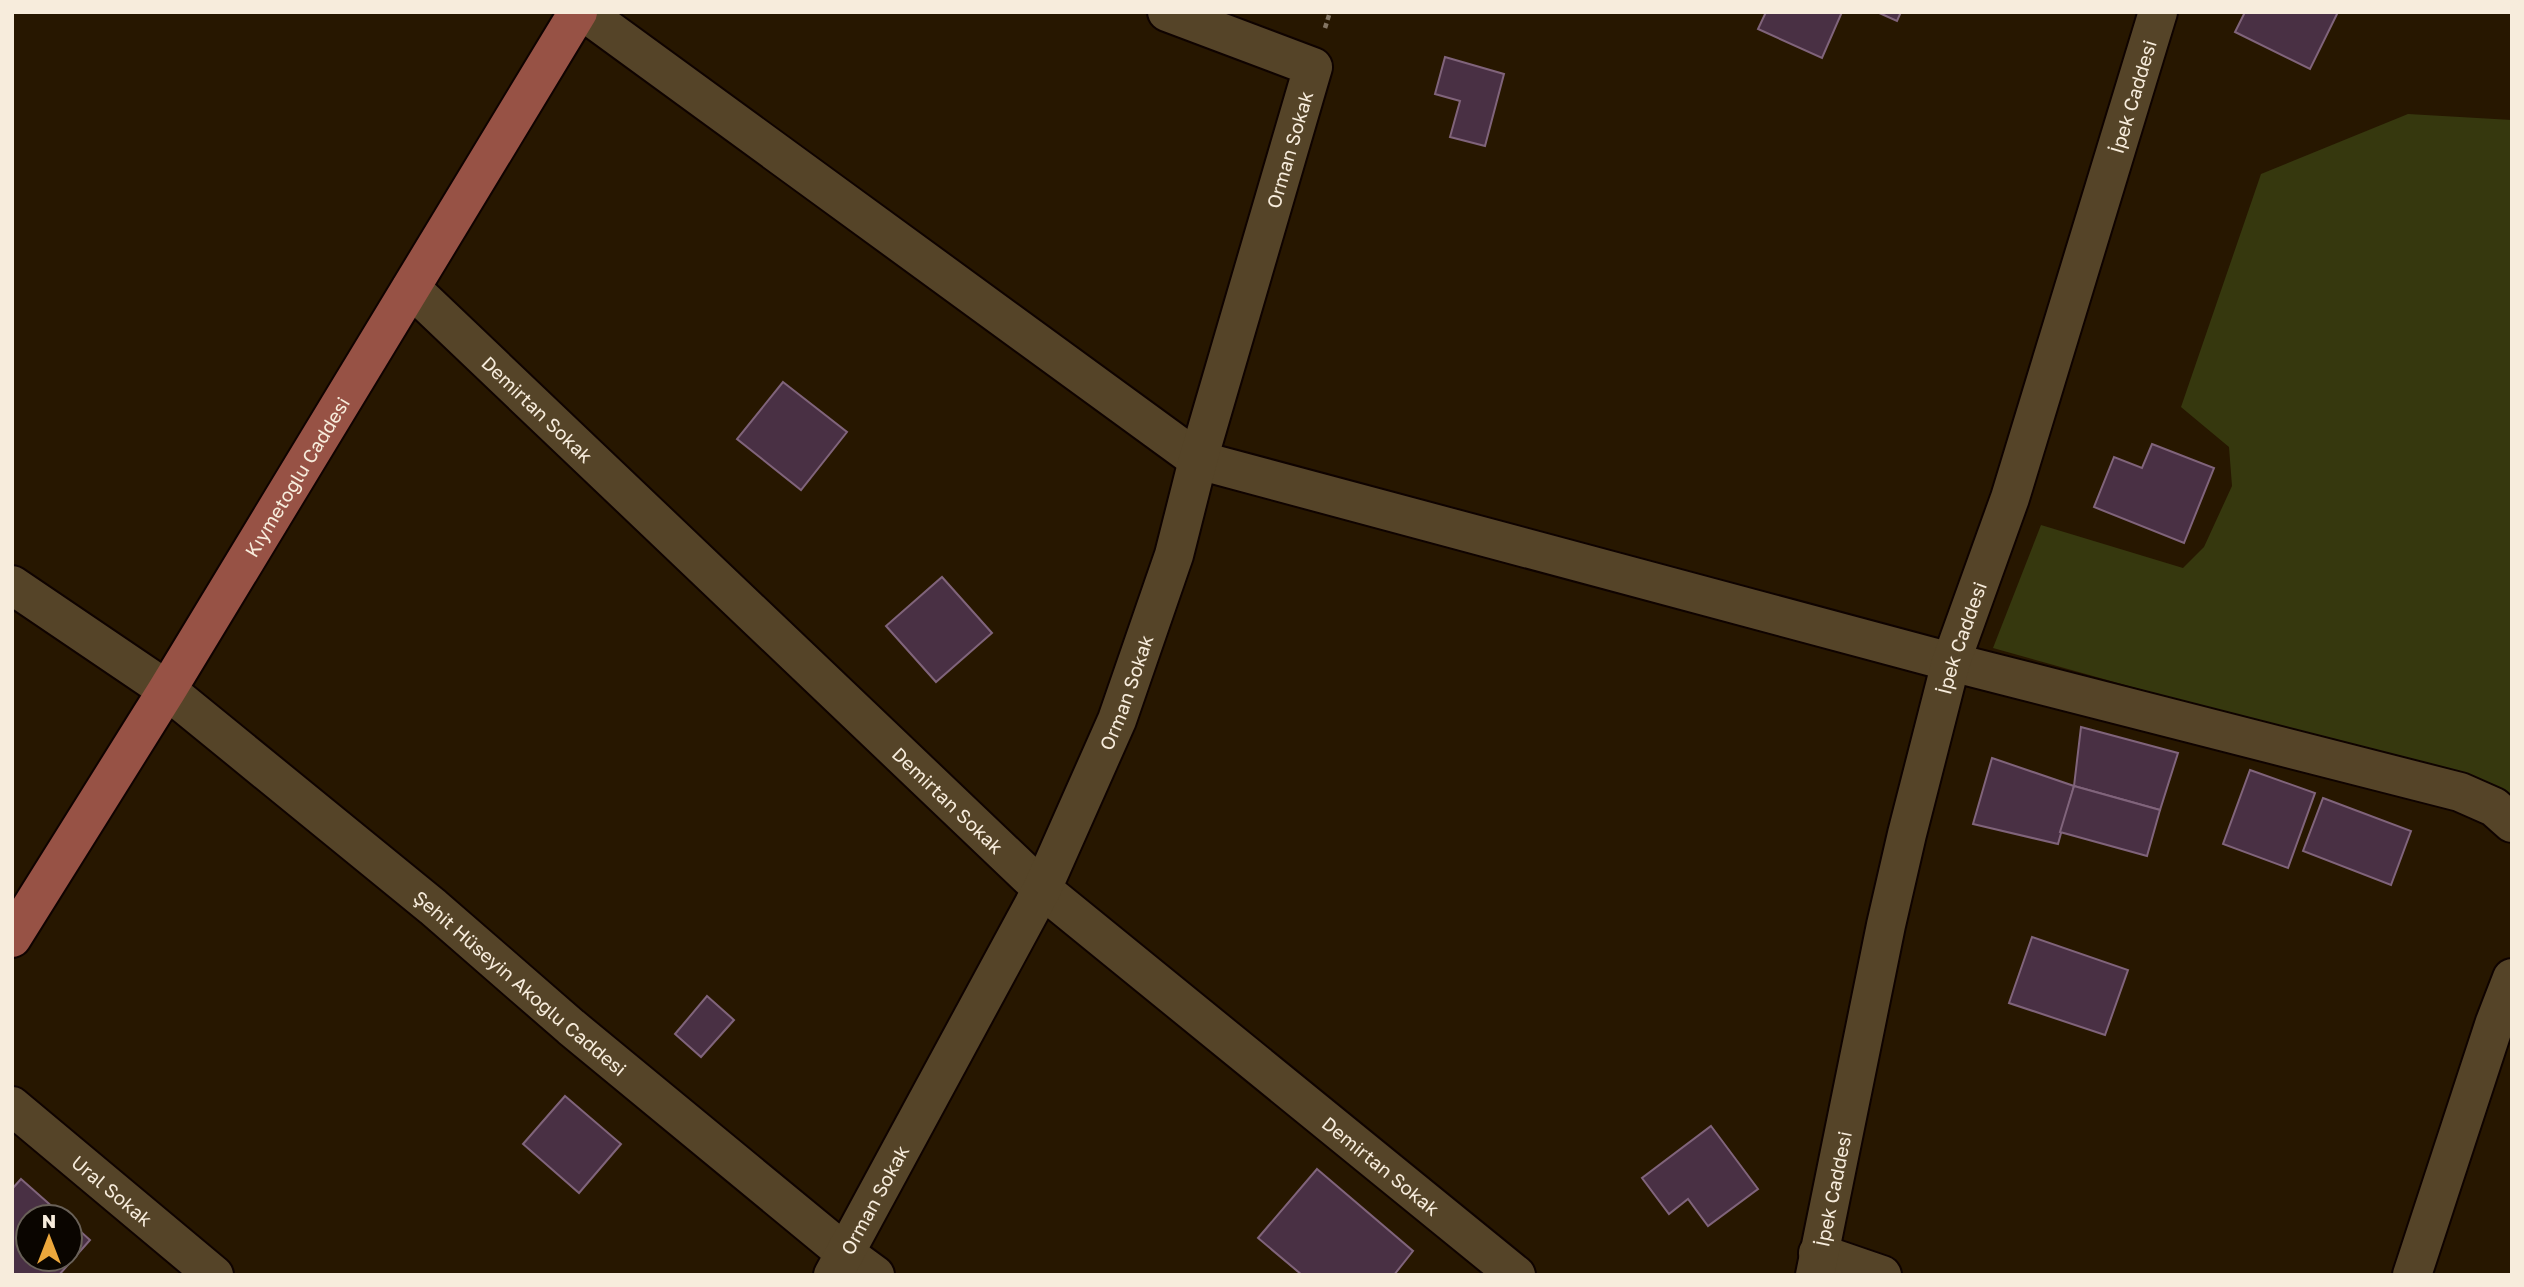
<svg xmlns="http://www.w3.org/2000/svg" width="2524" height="1287" viewBox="0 0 2524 1287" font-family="'Golos Text',sans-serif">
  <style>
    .green { fill: #36380e }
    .building { fill: #493044; stroke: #80647b; stroke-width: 2 }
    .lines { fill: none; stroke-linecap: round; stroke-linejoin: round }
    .minor-casing { stroke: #0f0300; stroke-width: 42 }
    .major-casing { stroke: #0f0300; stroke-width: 42 }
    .path { stroke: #837562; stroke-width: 4.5; stroke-dasharray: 5 3.5; stroke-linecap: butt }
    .minor { stroke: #554428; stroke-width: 38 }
    .major { stroke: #975245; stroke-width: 38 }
    .labels { text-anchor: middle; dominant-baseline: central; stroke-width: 5; stroke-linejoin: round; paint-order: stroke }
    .street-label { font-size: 19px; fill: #f7ecdc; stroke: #0a0500 }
  </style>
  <rect width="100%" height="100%" fill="#271700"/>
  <polygon class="green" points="2408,114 2512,120 2512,798 2469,781 1993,648 2041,525 2183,568 2204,547 2232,486 2229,447 2181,407 2261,174"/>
  <g class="building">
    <polygon points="1766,12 1842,12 1822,58 1758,29"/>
    <polygon points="1877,12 1901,12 1897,21"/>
    <polygon points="2245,12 2338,12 2310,69 2235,32"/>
    <polygon points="1445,57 1504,74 1485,146 1450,137 1460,101 1435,94"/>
    <polygon points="783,382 847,432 801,490 737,439"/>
    <polygon points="2152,444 2214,468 2184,543 2094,507 2114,457 2142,468"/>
    <polygon points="942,577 992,633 936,682 886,626"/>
    <polygon points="2081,727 2178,753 2160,810 2074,786"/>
    <polygon points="1992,758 2074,786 2058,844 1973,824"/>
    <polygon points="2250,770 2315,793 2288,868 2223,844"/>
    <polygon points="2074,786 2160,810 2147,856 2060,832"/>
    <polygon points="2323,798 2411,831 2391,885 2303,851"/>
    <polygon points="2032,937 2128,970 2105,1035 2009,1003"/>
    <polygon points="707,996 734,1020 701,1057 675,1034"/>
    <polygon points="565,1096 621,1144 579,1193 523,1144"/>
    <polygon points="1711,1126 1758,1189 1708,1226 1688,1199 1669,1214 1642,1178"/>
    <polygon points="1317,1169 1413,1251 1394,1275 1302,1275 1258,1238"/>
    <polygon points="21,1179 64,1217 28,1217 28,1259 70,1259 70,1222 90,1240 59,1275 12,1275 12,1189"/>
  </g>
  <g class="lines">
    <g class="minor-casing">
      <g id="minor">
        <polyline points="584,12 1198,460 1951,662 2460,792 2494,807 2512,823"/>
        <path id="s1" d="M411,288L1042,889L1516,1275"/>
        <path id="s2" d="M12,585L167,690L433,907L571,1027L845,1253L875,1275"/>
        <path id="s3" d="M12,1106L214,1275"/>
        <polyline points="1818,1253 1882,1275"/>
        <path id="s4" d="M833,1275L1042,889L1117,720L1174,555L1198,460L1313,67L1167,12"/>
        <path id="s5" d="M1815,1275L1886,925L1907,834L1951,662L2010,498L2158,12"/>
        <polyline points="2412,1275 2495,1022 2512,978"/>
      </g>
    </g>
    <g class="major-casing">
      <g id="major">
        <path id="s6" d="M12,938L167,690L578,12"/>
      </g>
    </g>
    <polyline class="path" points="1325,28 1330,12"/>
    <use href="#minor" class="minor"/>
    <use href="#major" class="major"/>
  </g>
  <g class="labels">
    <g class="street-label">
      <text stroke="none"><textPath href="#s5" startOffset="1222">İpek Caddesi</textPath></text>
      <text stroke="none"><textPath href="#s4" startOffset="1220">Orman Sokak</textPath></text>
      <text stroke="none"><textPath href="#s1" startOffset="175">Demirtan Sokak</textPath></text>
      <text stroke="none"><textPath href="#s6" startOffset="542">Kıymetoğlu Caddesi</textPath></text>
      <text stroke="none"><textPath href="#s5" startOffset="654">İpek Caddesi</textPath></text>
      <text stroke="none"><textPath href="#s4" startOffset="653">Orman Sokak</textPath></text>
      <text stroke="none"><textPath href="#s1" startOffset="742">Demirtan Sokak</textPath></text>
      <text stroke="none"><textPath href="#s2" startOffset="646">Şehit Hüseyin Akoğlu Caddesi</textPath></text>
      <text stroke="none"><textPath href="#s1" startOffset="1309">Demirtan Sokak</textPath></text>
      <text stroke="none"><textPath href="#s5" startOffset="88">İpek Caddesi</textPath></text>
      <text stroke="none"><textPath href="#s3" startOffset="131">Ural Sokak</textPath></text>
      <text stroke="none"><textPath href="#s4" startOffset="86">Orman Sokak</textPath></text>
    </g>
  </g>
  <rect width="2524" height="1287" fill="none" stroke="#f7ecdc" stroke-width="28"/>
  <g transform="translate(49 1238)"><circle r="33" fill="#0a0500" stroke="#696158" stroke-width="2"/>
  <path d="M0-5L12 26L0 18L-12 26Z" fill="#eda83c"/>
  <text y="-10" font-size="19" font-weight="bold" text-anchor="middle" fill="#f7ecdc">N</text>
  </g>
</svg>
